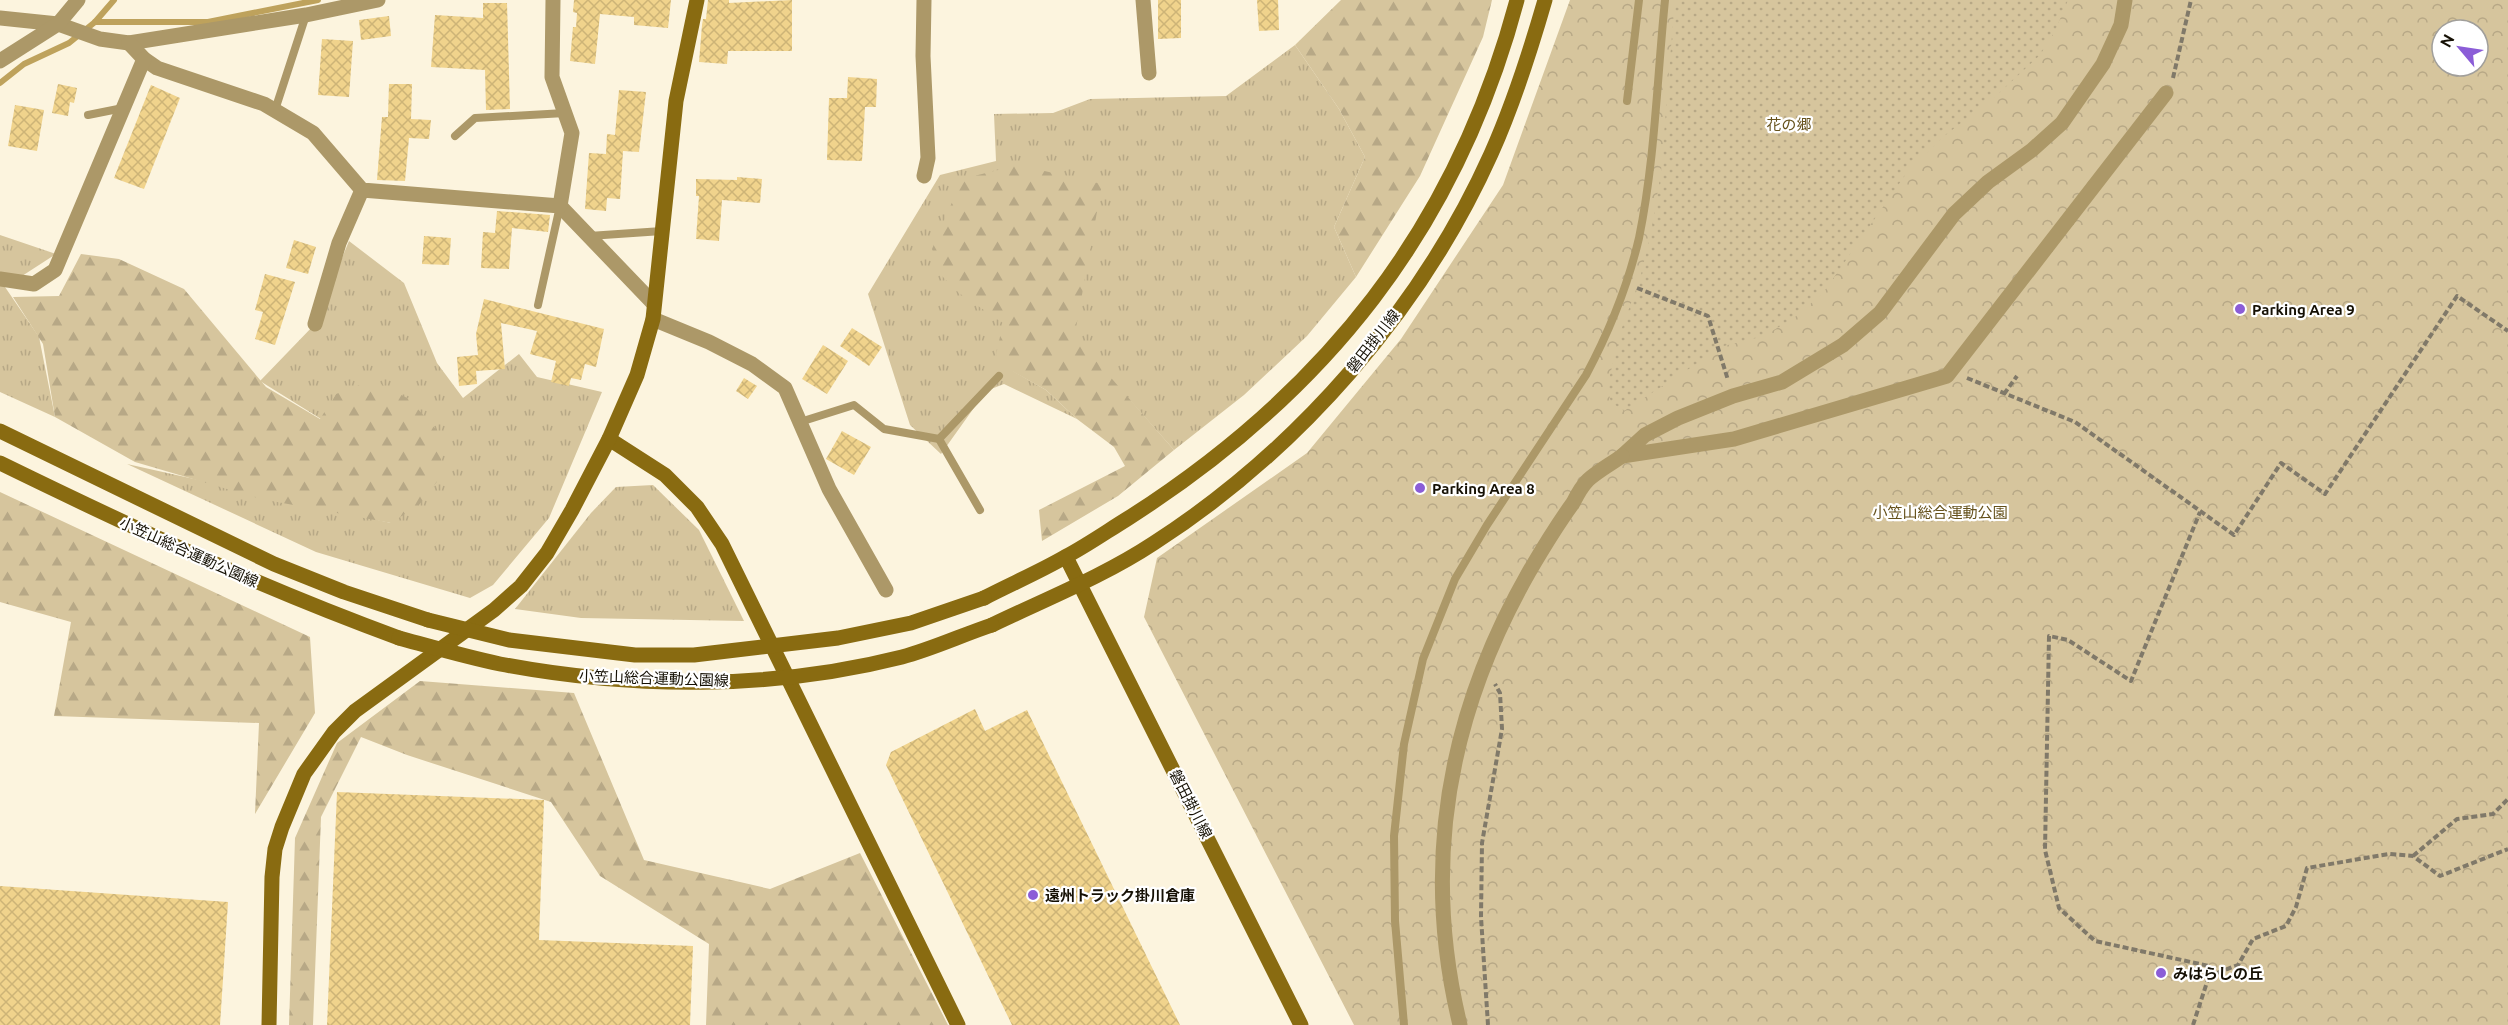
<svg xmlns="http://www.w3.org/2000/svg" width="2508" height="1025" viewBox="0 0 2508 1025" font-family="Ubuntu,'Noto Sans JP',sans-serif">
  <style>
    .grass { fill: url(#grass-tufts) }
    .forest { fill: url(#forest-firs) }
    .park { fill: url(#park-crowns); fill-rule: evenodd }
    .garden { fill: url(#garden-dots) }
    .lines { fill: none; stroke-linecap: round; stroke-linejoin: round }
    .stream { stroke: #bea25c; stroke-width: 6 }
    .building { fill: url(#building-cross-hatch) }
    .path { stroke: #807969; stroke-width: 4; stroke-dasharray: 6 3; stroke-linecap: butt }
    .lane { stroke: #ac9868; stroke-width: 8 }
    .street { stroke: #ac9868; stroke-width: 15 }
    .secondary { stroke: #896b11; stroke-width: 15 }
    .secondary-bridge { stroke: #896b11; stroke-width: 15 }
    .poi-dot { fill: #8b5dd7; stroke: #fff; stroke-width: 2 }
    .labels { text-anchor: middle; dominant-baseline: central; stroke-width: 4.5; stroke-linejoin: round; paint-order: stroke }
    .park-label { font-size: 15px; fill: #65511b; stroke: #fff }
    .poi-label { font-size: 15px; font-weight: bold; fill: #151004; stroke: #fff; text-anchor: start }
    .street-label { font-size: 15px; fill: #151004; stroke: #fff }
  </style>
  <defs>
    <pattern id="grass-tufts" width="24" height="20" patternUnits="userSpaceOnUse" patternTransform="scale(1.5)"><rect width="24" height="20" fill="#d6c59d"/><path d="M3 7l-1-3M5 7V3M7 7l1-3M15 17l-1-3M17 17v-4M19 17l1-3" fill="none" stroke="#b7a886"/></pattern>
    <pattern id="forest-firs" width="22" height="20" patternUnits="userSpaceOnUse" patternTransform="scale(1.5)"><rect width="22" height="20" fill="#d6c59d"/><path d="M5 1l3.5 6h-7zM16 11l3.5 6h-7z" fill="#b7a886"/></pattern>
    <pattern id="park-crowns" width="20" height="18" patternUnits="userSpaceOnUse" patternTransform="scale(1.5)"><rect width="20" height="18" fill="#d6c59d"/><path d="M2 6a3 3 0 1 1 6 0M12 15a3 3 0 1 1 6 0" fill="none" stroke="#b7a886"/></pattern>
    <pattern id="garden-dots" width="8" height="8" patternUnits="userSpaceOnUse" patternTransform="scale(1.5)"><rect width="8" height="8" fill="#d6c59d"/><path d="M2 2h.1M6 6h.1" fill="none" stroke="#b7a886" stroke-width="1.8" stroke-linecap="round"/></pattern>
    <pattern id="building-cross-hatch" width="8" height="8" patternUnits="userSpaceOnUse" patternTransform="scale(1.5)"><rect width="8" height="8" fill="#f0d38c"/><path d="M0 0l8 8M0 8l8-8" fill="none" stroke="#cdb477"/></pattern>
  </defs>
  <rect width="100%" height="100%" fill="#fcf4de"/>
  <g class="grass">
    <polygon points="1295,45 1339,109 1365,157 1334,227 1356,277 1307,336 1244,395 1174,450 1128,398 1011,370 1046,390 1077,419 1004,384 986,391 941,454 910,425 868,294 940,175 996,161 994,114 1053,113 1090,99 1226,96"/>
    <polygon points="0,235 56,254 5,287 39,337 55,417 0,392"/>
    <polygon points="349,241 404,283 437,363 463,398 519,354 537,377 602,392 549,518 493,585 470,598 316,552 127,464 391,523 321,419 260,381 315,324"/>
    <polygon points="653,485 699,530 744,621 581,618 515,609 591,513 616,487"/>
  </g>
  <g class="forest">
    <polygon points="1341,0 1492,0 1483,37 1420,176 1356,277 1334,227 1365,157 1339,109 1295,45"/>
    <polygon points="1018,165 1102,184 1074,339 1099,364 1174,450 1118,496 1042,541 1039,510 1125,466 1114,447 1077,419 1046,390 1010,370 996,355 1003,323 959,293 941,275 932,249 962,179"/>
    <polygon points="81,254 119,259 184,289 266,387 320,419 336,394 373,380 409,399 440,434 442,475 419,505 391,523 261,499 135,462 55,417 43,344 13,297 59,296"/>
    <polygon points="0,492 310,637 315,713 255,814 259,723 54,716 71,622 0,602"/>
    <polygon points="420,681 574,693 644,860 770,889 860,853 948,1025 706,1025 709,944 600,876 551,802 407,755 361,737 321,817 313,1025 289,1025 295,838 337,743"/>
  </g>
  <path class="park" d="M1570,0H2508V1025H1354L1144,617L1157,558L1307,453L1401,339L1503,185ZM2442,30H2478V66H2442Z"/>
  <polygon class="garden" points="1680,0 2068,0 2055,31 2040,55 1996,96 1943,137 1908,171 1823,293 1795,317 1764,336 1724,346 1624,411 1611,402 1607,388 1620,333 1640,279 1652,227 1661,172 1674,10"/>
  <g class="lines">
    <g class="stream">
      <polyline points="95,22 208,22 318,0"/>
      <polyline points="0,83 24,64 69,43 95,22 114,0"/>
    </g>
  </g>
  <g class="building">
    <polygon points="574,0 671,0 668,28 634,25 634,17 600,14 595,64 570,61 573,27 576,27 577,13 573,12"/>
    <polygon points="708,0 729,0 729,3 792,0 792,51 728,51 727,64 699,62 702,25 703,19 706,19"/>
    <polygon points="1158,0 1181,0 1181,38 1158,39"/>
    <polygon points="1257,0 1278,0 1279,30 1259,31"/>
    <polygon points="483,3 507,3 510,109 486,110 485,70 431,67 435,15 483,18"/>
    <polygon points="389,16 391,36 361,40 359,20"/>
    <polygon points="322,39 353,41 349,97 318,95"/>
    <polygon points="848,77 877,79 876,107 865,107 862,161 827,160 829,98 847,98"/>
    <polygon points="58,84 77,88 74,103 70,102 68,116 52,113"/>
    <polygon points="389,84 412,84 411,119 431,120 429,139 409,138 405,181 377,180 382,117 388,117"/>
    <polygon points="151,85 180,98 144,189 114,178"/>
    <polygon points="619,90 646,92 639,152 623,151 620,199 607,198 606,211 585,209 589,153 606,154 607,134 615,135"/>
    <polygon points="15,105 44,110 37,151 8,146"/>
    <polygon points="737,177 762,179 760,203 722,200 719,241 696,239 699,196 696,196 696,179 737,180"/>
    <polygon points="497,211 550,215 548,232 512,228 509,269 481,268 483,232 495,233"/>
    <polygon points="424,236 451,238 449,265 422,264"/>
    <polygon points="294,240 316,247 308,274 286,268"/>
    <polygon points="265,274 295,282 275,345 255,339 263,312 255,310"/>
    <polygon points="484,299 604,329 596,367 585,364 581,380 571,378 569,386 551,382 556,361 530,354 537,331 501,323 505,369 476,371 477,384 459,386 457,357 478,355 476,334"/>
    <polygon points="852,328 882,347 869,366 840,346"/>
    <polygon points="823,345 848,361 827,394 802,379"/>
    <polygon points="744,378 757,386 748,399 736,391"/>
    <polygon points="842,431 871,447 854,475 826,459"/>
    <polygon points="975,709 985,731 1027,710 1180,1025 1012,1025 886,765 891,752"/>
    <polygon points="337,792 544,800 539,940 693,946 690,1025 327,1025"/>
    <polygon points="0,886 228,902 220,1025 0,1025"/>
  </g>
  <g class="lines">
    <g class="path">
      <polyline points="2173,78 2191,0"/>
      <polyline points="1637,288 1708,316 1728,380"/>
      <polyline points="1967,378 2075,422 2234,535 2281,463 2325,494 2457,296 2508,331"/>
      <polyline points="2004,394 2017,376"/>
      <polyline points="2413,856 2457,819 2493,814 2508,799"/>
      <polyline points="2209,976 2238,965 2253,939 2286,926 2296,907 2307,868 2389,854 2413,856 2440,876 2508,849"/>
      <polyline points="1488,1025 1481,917 1482,843 1502,729 1500,693 1495,684"/>
      <polyline points="2193,1025 2209,976 2209,966 2095,941 2059,908 2045,850 2049,636 2068,640 2131,681 2200,512"/>
    </g>
    <g class="lane">
      <polyline points="1627,101 1639,0"/>
      <polyline points="275,110 306,15"/>
      <polyline points="88,115 123,108"/>
      <polyline points="455,136 475,118 565,113"/>
      <polyline points="589,236 662,231"/>
      <polyline points="538,305 560,206"/>
      <polyline points="800,422 854,405 884,429 939,439 980,510"/>
      <polyline points="939,439 999,376"/>
      <path d="M1404,1025L1395,921L1394,836L1404,744L1423,659L1455,579L1487,525L1586,375C1609,332 1628,285 1639,238C1655,160 1657,79 1665,0"/>
    </g>
    <g class="street">
      <polyline points="553,0 552,77 572,133 560,206 654,304"/>
      <polyline points="924,0 923,56 928,158 924,176"/>
      <polyline points="1143,0 1149,73"/>
      <polyline points="2125,0 2121,25 2103,64 2062,123 2032,150 1988,182 1954,214 1880,313 1843,345 1782,382 1733,396 1678,418 1645,435 1622,456 1734,439 1947,376 2166,93"/>
      <polyline points="0,18 58,24 100,39 129,43 306,15 378,0"/>
      <polyline points="129,43 144,59 157,68 264,104 313,133 362,190 560,206"/>
      <polyline points="0,61 58,24 78,0"/>
      <polyline points="0,279 34,284 55,270 144,59"/>
      <polyline points="653,319 709,342 752,364 785,388 829,489 886,590"/>
      <polyline points="315,324 339,243 362,190"/>
      <path d="M1460,1025C1421,865 1448,714 1529,572C1543,548 1557,525 1573,503C1577,495 1582,486 1588,480C1598,471 1611,464 1622,456"/>
    </g>
    <g class="secondary">
      <polyline points="0,431 274,564 344,592 428,620"/>
      <polyline points="609,439 665,475 697,507 722,544 958,1025"/>
      <path d="M0,463C131,527 262,588 399,638"/>
      <polyline points="1066,557 1301,1025"/>
      <path d="M984,598C1011,584 1039,572 1065,557C1086,546 1106,532 1127,519C1325,393 1456,229 1517,0"/>
      <path d="M992,625C1046,599 1104,576 1154,543C1297,451 1421,310 1491,154C1513,105 1530,52 1545,0"/>
      <polyline points="269,1025 272,877 275,849 282,827 304,774 334,732 355,711 494,610 521,586 547,553 572,510 609,439 637,375 653,319 676,101 697,0"/>
    </g>
    <g class="secondary-bridge">
      <polyline points="428,620 509,640 635,655 694,655 838,638 911,623 984,598"/>
      <path d="M399,638C432,647 466,657 500,664C631,689 772,690 902,657C932,649 962,635 992,625"/>
    </g>
  </g>
  <g class="poi-dot">
    <circle cx="2240" cy="309" r="6"/>
    <circle cx="1420" cy="488" r="6"/>
    <circle cx="1033" cy="895" r="6"/>
    <circle cx="2161" cy="973" r="6"/>
  </g>
  <g class="labels">
    <g class="park-label">
      <text x="1789" y="124">花の郷</text>
      <text x="1940" y="512">小笠山総合運動公園</text>
    </g>
    <g class="poi-label">
      <text x="2252" y="309">Parking Area 9</text>
      <text x="1432" y="488">Parking Area 8</text>
      <text x="1045" y="895">遠州トラック掛川倉庫</text>
      <text x="2173" y="973">みはらしの丘</text>
    </g>
    <g class="street-label">
      <text transform="translate(1373 341) rotate(-52)">磐田掛川線</text>
      <text transform="translate(189 552) rotate(24)">小笠山総合運動公園線</text>
      <text transform="translate(654 678) rotate(2)">小笠山総合運動公園線</text>
      <text transform="translate(1191 804) rotate(63)">磐田掛川線</text>
    </g>
  </g>
  <g transform="translate(2460 48) rotate(299)"><circle r="28" fill="#ffffff" stroke="#a19f9b" stroke-width="1.5"/>
  <path d="M0-4.5L10 22L0 15L-10 22Z" fill="#8b5dd7"/>
  <text y="-9" font-size="16" font-weight="bold" text-anchor="middle" fill="#151004">N</text>
  </g>
</svg>
